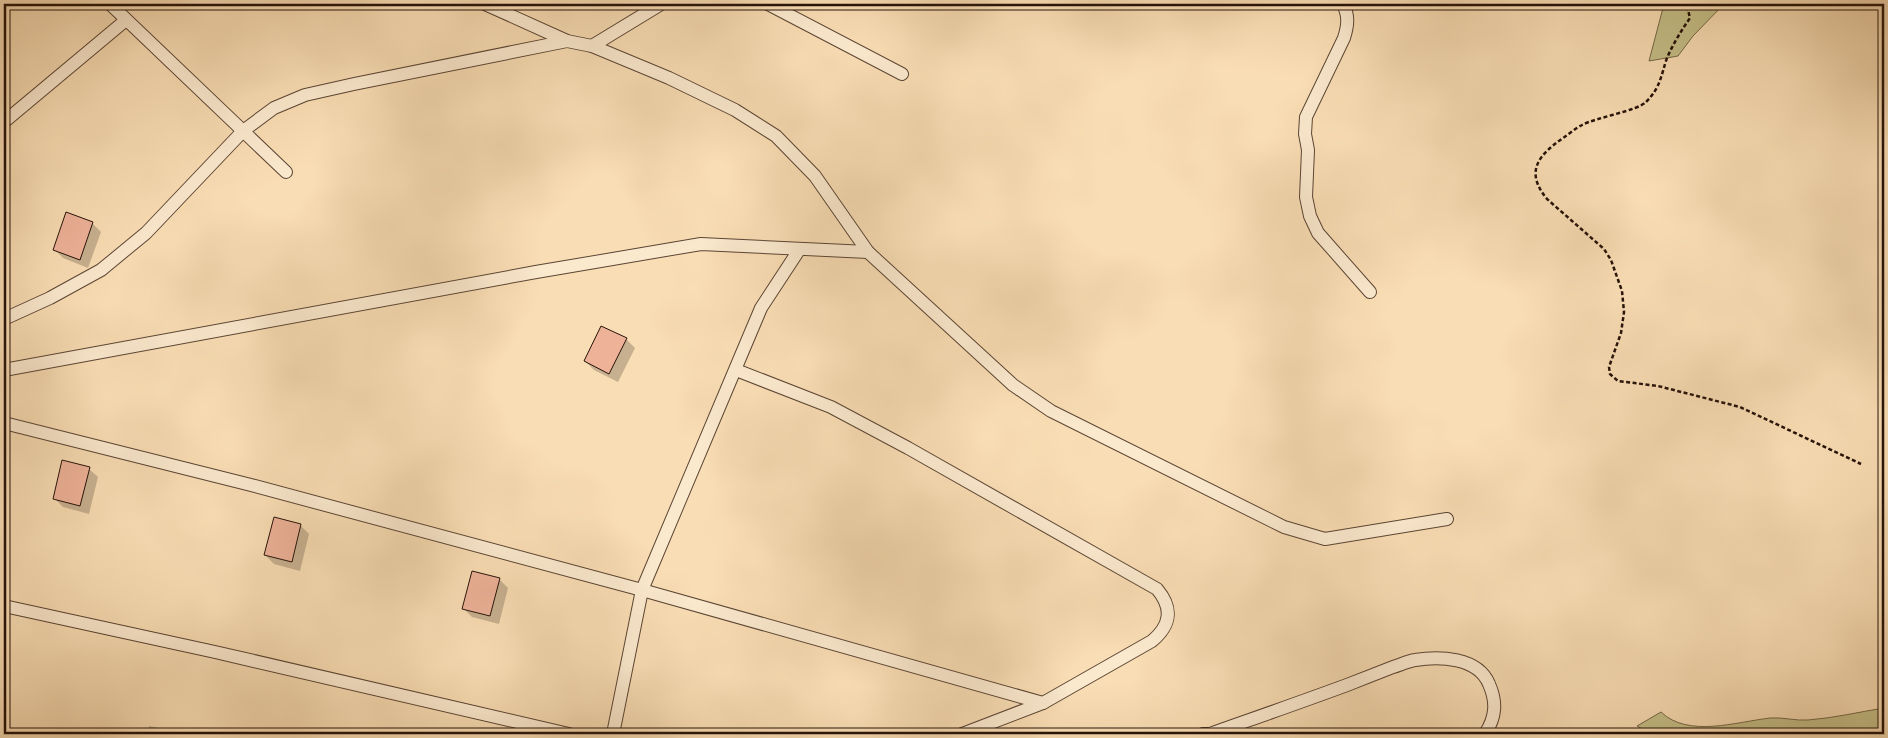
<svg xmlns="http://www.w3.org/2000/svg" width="1888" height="738" viewBox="0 0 1888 738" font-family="'IM FELL DW Pica',serif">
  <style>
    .green { fill: #c5bf88; stroke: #766848 }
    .shadow { fill: #0003 }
    .building { fill: #eeb299; stroke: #261209 }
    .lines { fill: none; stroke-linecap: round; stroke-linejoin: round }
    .minor-casing { stroke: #5b4534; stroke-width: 14 }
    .path { stroke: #261209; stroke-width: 2.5; stroke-dasharray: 4 2.5; stroke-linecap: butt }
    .minor { stroke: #fbe9ce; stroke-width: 12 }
  </style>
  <rect width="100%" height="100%" fill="#f9ddb4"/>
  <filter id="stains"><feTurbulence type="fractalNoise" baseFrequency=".004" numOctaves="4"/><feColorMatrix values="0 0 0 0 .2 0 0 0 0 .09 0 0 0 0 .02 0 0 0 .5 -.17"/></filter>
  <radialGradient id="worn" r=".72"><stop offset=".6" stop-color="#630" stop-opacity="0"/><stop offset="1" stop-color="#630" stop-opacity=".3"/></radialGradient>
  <g class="green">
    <polygon points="1664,4 1724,4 1693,36 1678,56 1649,61"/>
    <path d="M1884,708V729L1876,730L1790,734H1651L1637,726L1661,712C1688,738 1736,722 1770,718C1783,717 1796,721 1808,720C1834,718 1859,712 1884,708Z"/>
  </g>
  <g class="shadow">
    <polygon points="92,223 101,232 88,268 63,258 54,249"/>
    <polygon points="626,339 635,348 618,382 594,370 585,361"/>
    <polygon points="89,469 98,477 89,514 63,507 54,498"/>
    <polygon points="300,525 309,534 300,571 274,564 265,555"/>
    <polygon points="499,579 508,588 499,624 472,617 464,609"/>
    <polygon points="149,726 176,731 179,734 148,734"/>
  </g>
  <g class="building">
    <polygon points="66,212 93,222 80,260 53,250"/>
    <polygon points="601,326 627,338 609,374 584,361"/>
    <polygon points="62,460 90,467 80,506 53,499"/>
    <polygon points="274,517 301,524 292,562 264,555"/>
    <polygon points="472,571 500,578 490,616 462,609"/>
  </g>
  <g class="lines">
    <g class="minor-casing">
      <g id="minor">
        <polyline points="110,4 286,172"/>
        <polyline points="485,4 567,41 592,46 669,78 735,110 776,136 815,176 868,252 1013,385 1051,411 1284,527 1325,539 1447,519"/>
        <polyline points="768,4 902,74"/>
        <path d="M1343,4C1349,16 1348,25 1344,38L1306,117L1305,134L1308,150L1306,197L1310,216L1318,233L1370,292"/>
        <polyline points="592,46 661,4"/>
        <polyline points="4,122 126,20"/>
        <polyline points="4,319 50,298 101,270 146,233 243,131 274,108 305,95 354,84 567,41"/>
        <polyline points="4,370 536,272 701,244 868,252"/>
        <path d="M736,370L831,407L908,448L1157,589C1173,608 1171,625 1152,641L1043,703L962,734"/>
        <polyline points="4,423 251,485 642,590 1043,703"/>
        <polyline points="4,606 215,652 569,734"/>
        <polyline points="613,734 642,590 761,308 799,250"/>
        <path d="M1203,734H1210C1255,718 1301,702 1347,685C1362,679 1378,673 1393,667C1400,665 1408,661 1415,660C1439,656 1478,657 1489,684C1497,702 1496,717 1485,734"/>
      </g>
    </g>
    <path class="path" d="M1679,4L1688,10L1690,18C1681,31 1673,44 1667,58C1661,75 1661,87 1646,102C1637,111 1597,117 1582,125C1576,128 1569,134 1563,138C1539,155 1524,171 1547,199L1604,249L1611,260L1622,291L1624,312L1621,333L1609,367L1610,374L1618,381L1658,386L1740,407L1861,464"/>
    <use href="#minor" class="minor"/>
  </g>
  <rect width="1888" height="738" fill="none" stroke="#f9ddb4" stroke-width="20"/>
  <rect x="5" y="5" width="1878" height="728" fill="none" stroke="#261209" stroke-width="2.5"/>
  <rect x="10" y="10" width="1868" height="718" fill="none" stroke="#261209"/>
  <rect width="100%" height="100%" filter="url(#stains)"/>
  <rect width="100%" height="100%" fill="url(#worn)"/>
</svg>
